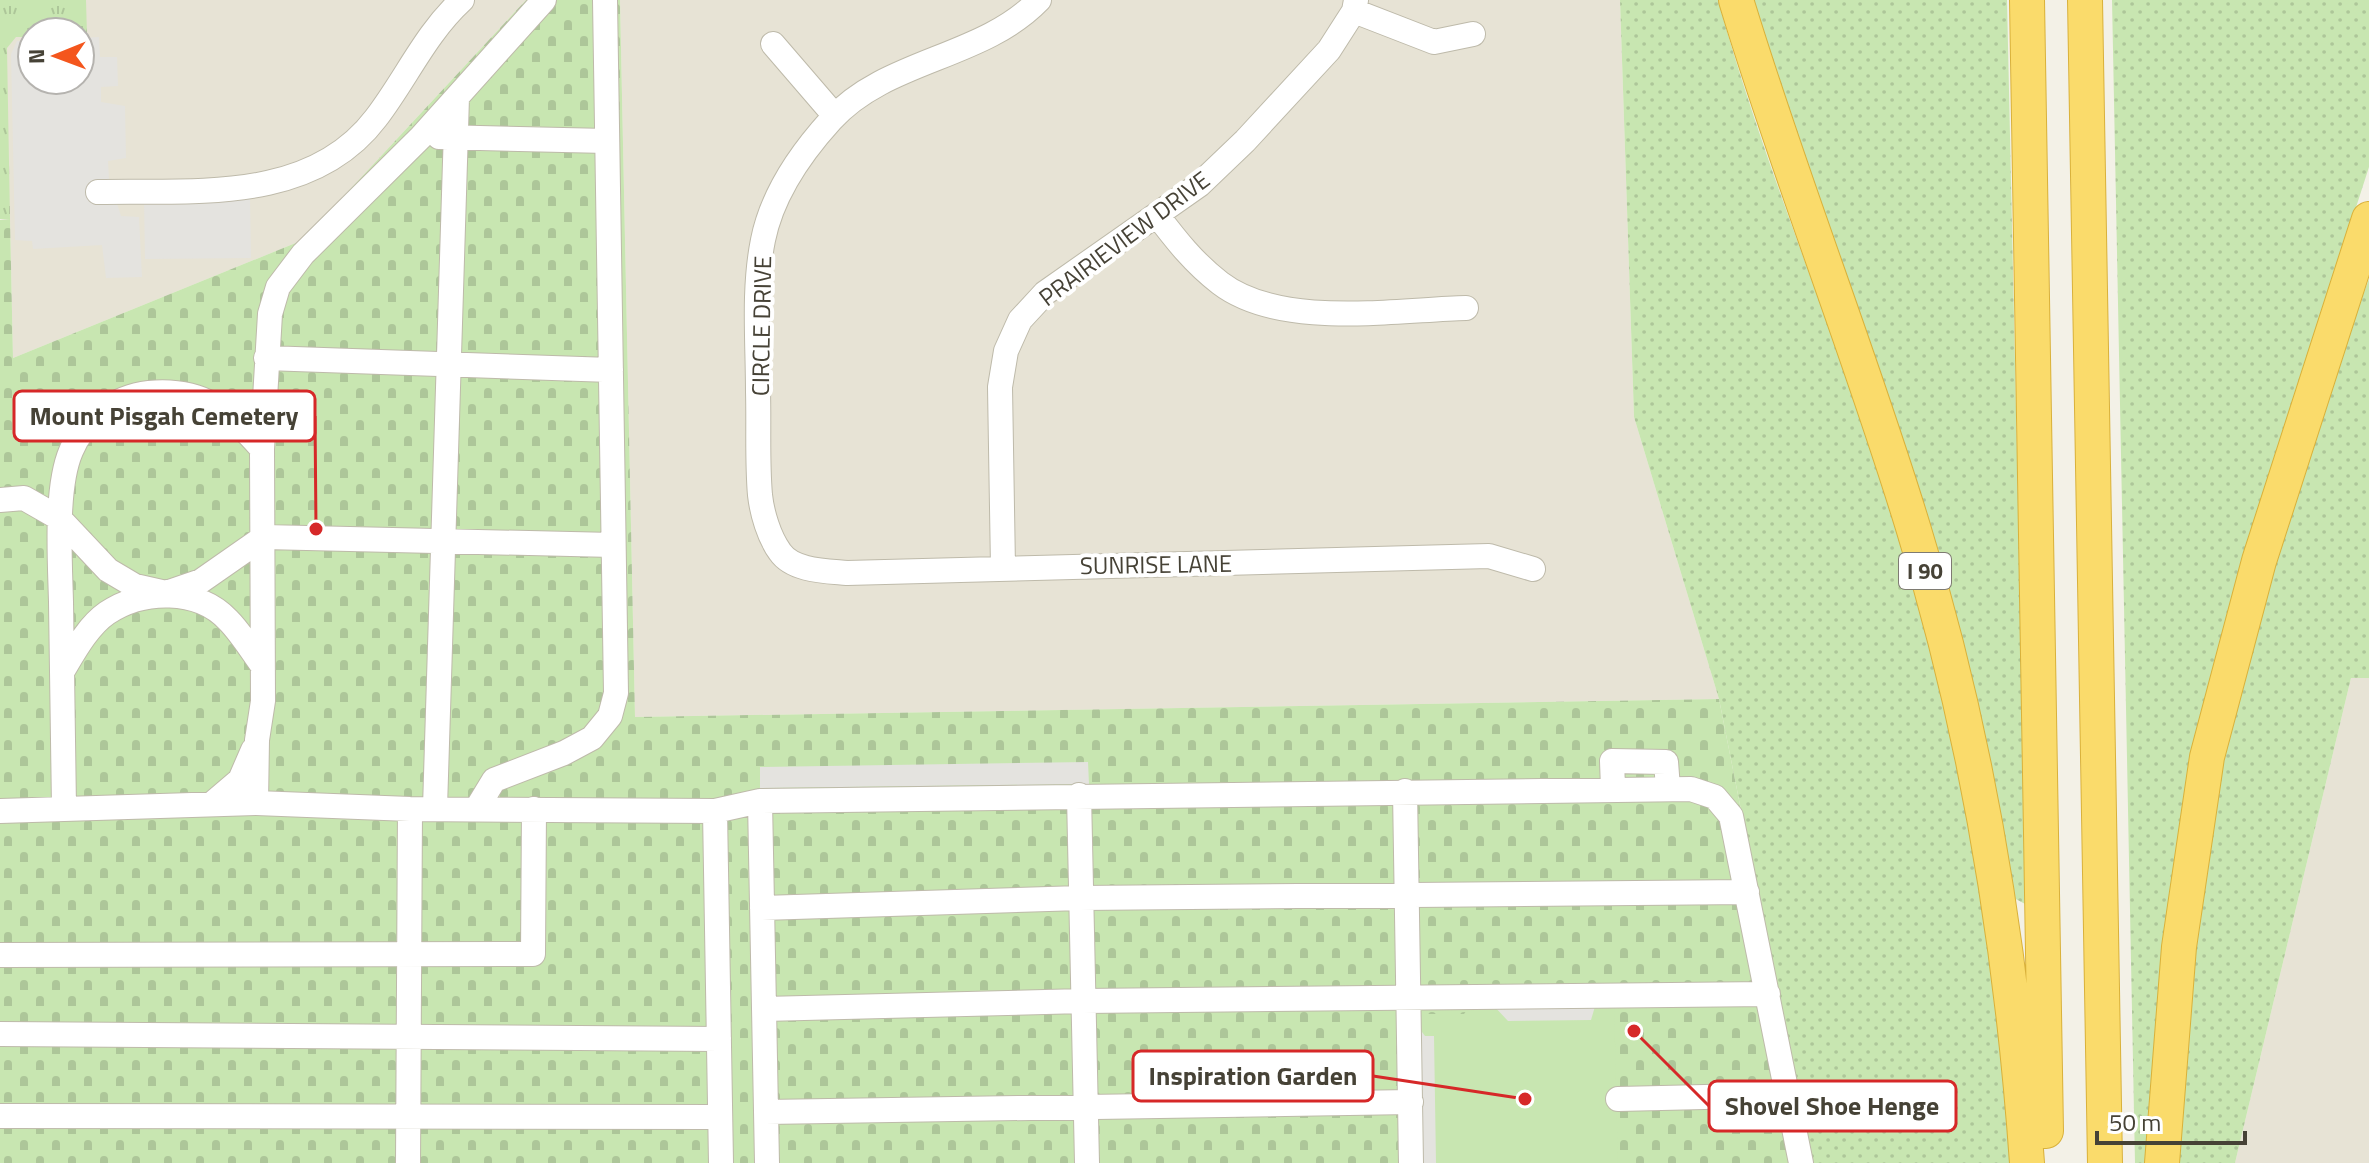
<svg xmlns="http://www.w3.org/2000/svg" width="2369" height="1163" font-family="'Titillium Web',sans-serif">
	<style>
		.residential { fill: #e7e3d5; fill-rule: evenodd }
		.grass { fill: url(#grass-dots) }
		.cemetery { fill: url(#cemetery-stones) }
		.park { fill: url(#park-tufts) }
		.garden { fill: #c8e6b1 }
		.parking { fill: #e4e3df }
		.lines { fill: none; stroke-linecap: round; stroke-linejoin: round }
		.minor-casing { stroke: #bebaaa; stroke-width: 26 }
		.highway-casing { stroke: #d9b13b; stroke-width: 36 }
		.minor { stroke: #fff; stroke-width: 24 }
		.highway { stroke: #fadb6b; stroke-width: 34 }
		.labels { text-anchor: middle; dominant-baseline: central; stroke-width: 8; stroke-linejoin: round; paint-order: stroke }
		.shield { fill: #fff; stroke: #7e7b72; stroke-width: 2 }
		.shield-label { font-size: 22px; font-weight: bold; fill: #464236 }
		.street-label { font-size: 24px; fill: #464236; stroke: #fff }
		.leader { fill: none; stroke: #d62828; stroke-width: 3 }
		.callout-dot { fill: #d62828; stroke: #fff; stroke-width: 3 }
		.callout { fill: #fff; stroke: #d62828; stroke-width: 3 }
		.callout-label { font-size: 26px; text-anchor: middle; font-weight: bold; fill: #464236 }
	</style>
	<defs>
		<pattern id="grass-dots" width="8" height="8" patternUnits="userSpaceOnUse" patternTransform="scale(2)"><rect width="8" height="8" fill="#c8e6b1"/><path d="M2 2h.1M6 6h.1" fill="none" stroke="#adc699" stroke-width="1.8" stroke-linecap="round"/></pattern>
		<pattern id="cemetery-stones" width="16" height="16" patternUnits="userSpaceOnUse" patternTransform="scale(2)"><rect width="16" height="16" fill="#c8e6b1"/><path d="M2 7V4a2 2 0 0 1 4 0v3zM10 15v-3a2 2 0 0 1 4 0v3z" fill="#adc699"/></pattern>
		<pattern id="park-tufts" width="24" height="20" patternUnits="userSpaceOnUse" patternTransform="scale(2)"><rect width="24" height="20" fill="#c8e6b1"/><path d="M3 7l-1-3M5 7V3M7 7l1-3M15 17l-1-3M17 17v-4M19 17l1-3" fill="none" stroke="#adc699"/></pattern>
	</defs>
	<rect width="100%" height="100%" fill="#f3f1e7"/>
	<path class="residential" d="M0,0h526l-223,240 -290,118 -3,-138 -10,-1zM32,32h48v48h-48z
		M620,0h1000l14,417 85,282 -1084,18z
		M2351,678h18v485h-134z"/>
	<path class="grass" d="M1620,0h98c52,187 131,365 188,550 61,198 88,407 108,613h-203l-92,-464 -85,-282z
		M1747,0h260l20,905 -17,-9z
		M2112,0h257v167l-125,388 -94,608h-15z
		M2369,279v399h-18l-116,485h-60l23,-258 25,-145 25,-109 101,-320z"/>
	<path class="cemetery" d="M526,0h94l15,717 1084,-18 92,464h-1811v-943l10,-1 3,139 290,-118z"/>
	<path class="park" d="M0,0h86l1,35 -55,-3v5h-16l-9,11 3,171h-10z"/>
	<path class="garden" d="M1614,1003l4,160h-190h7l-2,-127h-8l-6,-8 -1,-10 7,-4h39l6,-8z"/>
	<path class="parking" d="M99,37l1,20h17l1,29 -17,1v15l24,4 1,52 -18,3 1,18 12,37 18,1 3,60 -36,1 -4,-33 -69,4 -1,-8 -17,-1 -4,-186 6,-13h15v39h48v-42z
		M250,197l1,61 -106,1 -1,-60z
		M1088,762l1,22 -329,4v-21z
		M1596,1003l-5,17 -83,1 -15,-16z
		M1419,1028l6,8h9l2,127h-15z"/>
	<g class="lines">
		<g class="minor-casing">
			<path id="minor" d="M1039,0c-57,59 -153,59 -208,120 -30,33 -59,75 -68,120 -10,50 -5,101 -5,152 1,34 -1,69 2,103 2,18 9,42 20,57 13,19 46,19 67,21l642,-17 44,13
				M1354,11l80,31 39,-8
				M773,44l62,72
				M439,137l168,4
				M98,192c95,-2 213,12 278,-74 30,-39 49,-84 86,-118
				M1157,215c19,25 37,48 63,68 60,46 174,27 246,25
				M266,358l345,12
				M0,500l24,-2 35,20 49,52 27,16 31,7 35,-12 63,-44 349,8
				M1003,568l-3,-181 6,-36 14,-31 25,-27 154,-108 46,-44 84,-91 25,-39 2,-11
				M62,672c12,-20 26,-46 45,-59 36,-24 91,-25 121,7 13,13 23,30 34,45
				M1613,788l-1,-27 54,1 2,26
				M1405,791l6,372
				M1079,795l8,368
				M760,801l7,362
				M213,803l27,-23 13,-30
				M256,803l1,-63 6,-39 -1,-252 8,-135 8,-27 25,-33 118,-117 123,-137
				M64,808c-1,-69 -2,-138 -3,-206 -1,-41 -6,-114 10,-151 13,-32 44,-54 78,-58 54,-5 80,18 113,56
				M435,808l22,-711
				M477,808l17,-28 70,-27 28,-15 18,-22 6,-23 -11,-693
				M0,811l256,-8 154,6 305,2 45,-10 931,-12 24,8 16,19 70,347
				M715,811l6,352
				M762,908l319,-10 666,-6
				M0,955l533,-1 1,-145
				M764,1009l320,-8 684,-7
				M0,1034l719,5
				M1618,1099l169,-4
				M766,1112l645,-10
				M0,1116l720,1
				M408,1163l2,-354"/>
		</g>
		<g class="highway-casing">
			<path id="highway" d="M1736,0c54,178 123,350 177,527 64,206 99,422 114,636
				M2027,0l19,1131
				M2085,0l20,1163
				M2162,1163l17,-216 28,-190 52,-196 110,-342"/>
		</g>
		<use href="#minor" class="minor"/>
		<use href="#highway" class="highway"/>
	</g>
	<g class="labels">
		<rect class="shield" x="1899" y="553" width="52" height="36" rx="6"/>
		<g class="shield-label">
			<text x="1925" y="571">I 90</text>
		</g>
		<g class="street-label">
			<text transform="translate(1124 238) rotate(-37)">PRAIRIEVIEW DRIVE</text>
			<text transform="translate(761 326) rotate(-89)">CIRCLE DRIVE</text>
			<text transform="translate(1156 564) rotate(-1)">SUNRISE LANE</text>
		</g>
	</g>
	<path class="leader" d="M316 529L315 416M1525 1099L1373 1076M1634 1031L1709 1106"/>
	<g class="callout-dot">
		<circle cx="316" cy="529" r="8"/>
		<circle cx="1525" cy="1099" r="8"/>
		<circle cx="1634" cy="1031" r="8"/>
	</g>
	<g class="callout">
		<rect x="14" y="391" width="301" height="50" rx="8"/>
		<rect x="1133" y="1051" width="240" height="50" rx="8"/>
		<rect x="1709" y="1081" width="247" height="50" rx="8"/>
	</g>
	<g class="callout-label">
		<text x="164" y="425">Mount Pisgah Cemetery</text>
		<text x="1253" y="1085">Inspiration Garden</text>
		<text x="1832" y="1115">Shovel Shoe Henge</text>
	</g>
	<g transform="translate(56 56) rotate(269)"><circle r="38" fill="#ffffff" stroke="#b5b3af" stroke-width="2"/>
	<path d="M0-6L14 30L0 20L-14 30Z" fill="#f4561d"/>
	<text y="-12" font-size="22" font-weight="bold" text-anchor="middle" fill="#464236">N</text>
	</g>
	<path d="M2097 1131v12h148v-12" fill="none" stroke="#464236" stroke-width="4"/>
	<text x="2109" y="1131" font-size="24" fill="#464236" stroke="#ffffff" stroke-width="6" paint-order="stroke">50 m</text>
</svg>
